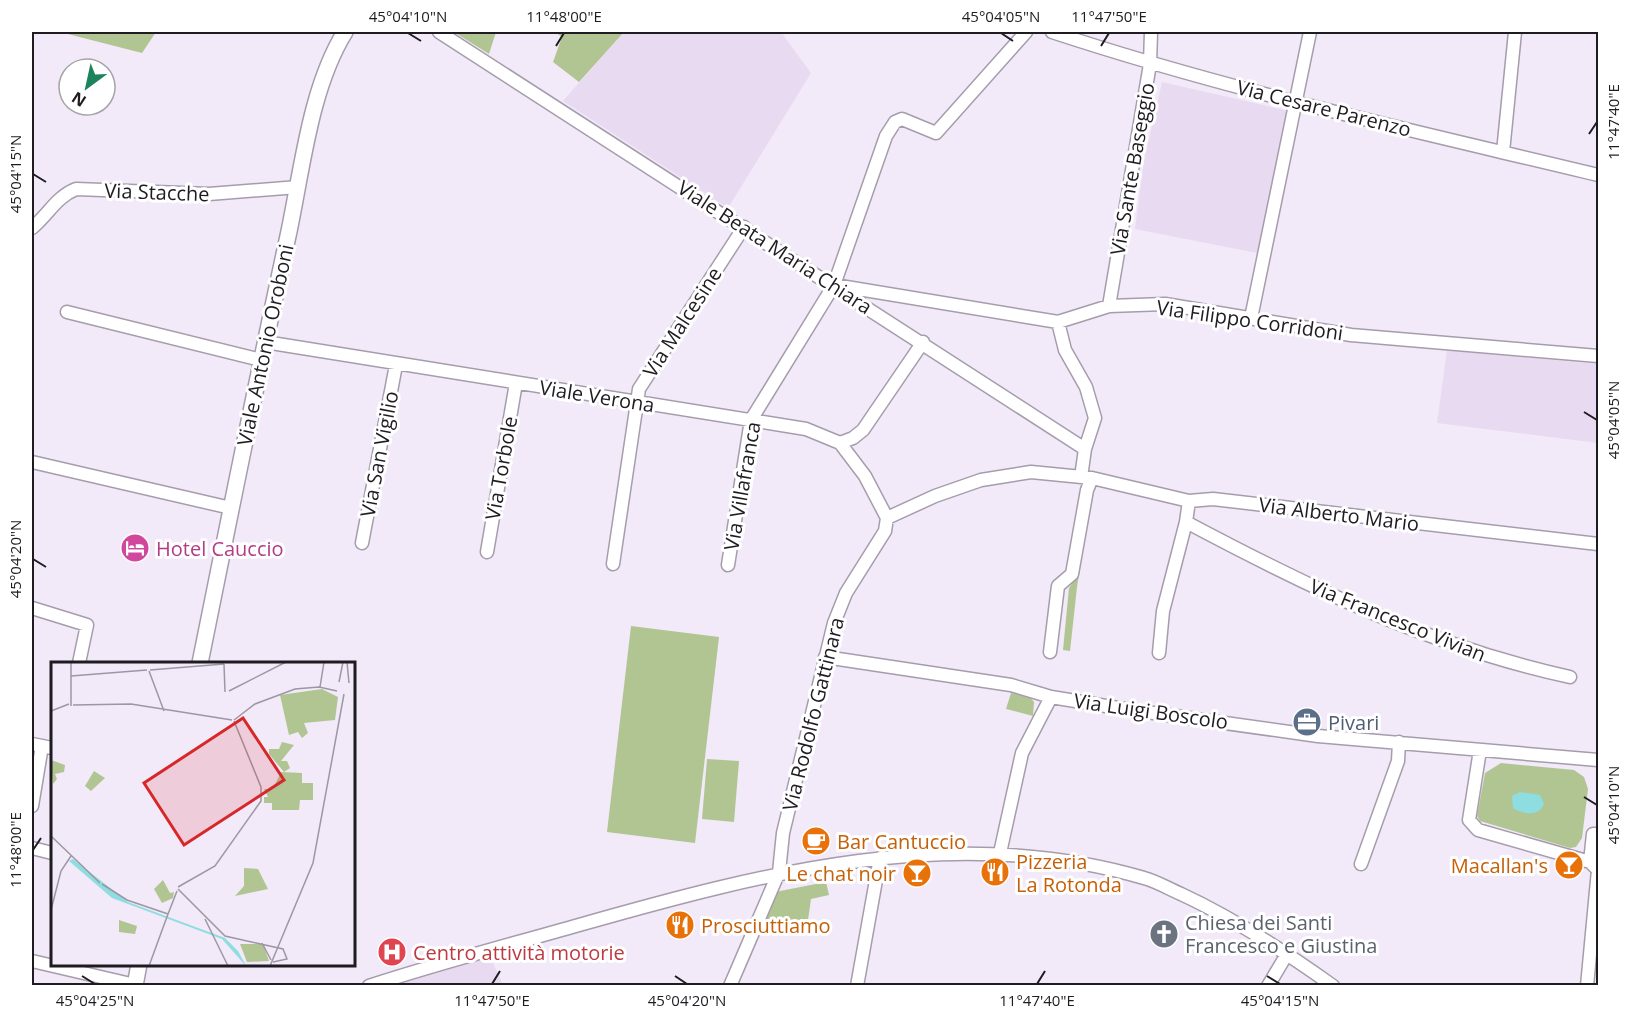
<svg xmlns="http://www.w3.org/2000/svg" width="1630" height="1017" font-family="'Open Sans',sans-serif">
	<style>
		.built { fill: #e8dbf1 }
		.green { fill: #b1c593 }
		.water { fill: #8ddde1 }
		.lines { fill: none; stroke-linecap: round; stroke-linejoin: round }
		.minor-casing { stroke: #a69dac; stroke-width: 15 }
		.tertiary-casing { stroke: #a69dac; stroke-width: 18 }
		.minor { stroke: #fff; stroke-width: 12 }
		.tertiary { stroke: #fff; stroke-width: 15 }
		.ticks { fill: none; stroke: #1e1b21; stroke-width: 2 }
		.labels { text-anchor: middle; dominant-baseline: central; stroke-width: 6; stroke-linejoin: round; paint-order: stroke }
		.street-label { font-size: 20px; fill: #1e1b21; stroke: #fff }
		.hotel-label { font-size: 20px; fill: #b23c85; stroke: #fff; text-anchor: start }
		.service-label { font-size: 20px; fill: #4e5e75; stroke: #fff; text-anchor: start }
		.food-label { font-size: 20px; fill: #c56008; stroke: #fff; text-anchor: start }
		.worship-label { font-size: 20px; fill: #5b616d; stroke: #fff; text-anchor: start }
		.health-label { font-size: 20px; fill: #be3a42; stroke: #fff; text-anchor: start }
		.inset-road { fill: none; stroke: #9d97a3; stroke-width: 1.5 }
		.view { fill: #d62828; fill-opacity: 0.15; stroke: #d62828; stroke-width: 3 }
		.inset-edge { fill: none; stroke: #1e1b21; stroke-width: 3 }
		.neatline { fill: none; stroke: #1e1b21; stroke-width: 2 }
		.ticks-label { font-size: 15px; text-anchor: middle; fill: #1e1b21 }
	</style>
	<rect width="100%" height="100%" fill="#f2e9f9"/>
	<path class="built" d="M624,32h157l30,41 -83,135 -165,-107z
		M1162,82l127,29 -27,143 -127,-25 9,-68z
		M1447,350l151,14v79l-161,-20z
		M488,952l15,33 -124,1z"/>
	<path class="green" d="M60,32h96l-14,21z
		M454,32h42l-7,22z
		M555,32h69l-45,50 -26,-20 9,-25z
		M1092,496l-15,91 -7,64 -7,-1 6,-62 7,-10z
		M631,626l88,11 -24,206 -88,-11z
		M1011,693l19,4 4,5 -1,14 -27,-7z
		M707,759l32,2 -5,61 -32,-3z
		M1501,763l73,7 10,7 4,12 -6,49 -6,9 -6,1 -90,-27 -3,-5 8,-43z
		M826,882l3,13 -18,4 -4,28 -44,-8 12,-27z"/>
	<path class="water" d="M1520,792l20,3 4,9c-5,13 -22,10 -31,4l-1,-12z"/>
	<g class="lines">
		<g class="minor-casing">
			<path id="minor" d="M439,32l646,417
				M1052,32c179,59 363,99 546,143
				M1503,152l12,-120
				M32,228c16,-13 24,-31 44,-39l133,5 89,-7
				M834,285l224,37 51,-16 56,-2 186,31 247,21
				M1109,306l41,-242 1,-32
				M67,312l194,48
				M1251,318l59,-286
				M1058,322l7,28 21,37 9,31 -10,31 -4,28
				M265,342l541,87 34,14 25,33 22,42
				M840,443l13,-5 10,-8 60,-88
				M32,462l199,46
				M887,518l48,-22 46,-16 50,-8 61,6 97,23 24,-2 385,45
				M1186,522c124,66 246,125 384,155
				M362,543l34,-178
				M487,552l29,-169
				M613,564l26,-175 105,-162
				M728,565l23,-145 83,-135 52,-149 9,-14 7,-3 34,14 90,-101
				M32,608l55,17 -8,38
				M1050,652l8,-66 14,-12 15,-84 5,-12
				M1159,653l4,-42 23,-89 3,-21
				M825,657l186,28 40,12 67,11 200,28 280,24
				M32,744l20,4
				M1480,750l-11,70 9,10 112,32 8,8 -11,116
				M32,806l10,-60
				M32,848l20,5
				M1000,853l22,-100 29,-56
				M1590,862l3,-28h5
				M1361,864l37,-103 1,-19
				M32,961l103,24
				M369,986c70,-23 140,-41 210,-61 183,-52 376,-103 565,-47 12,3 25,11 37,16 54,25 103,57 152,92
				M730,986l49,-114 4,-39 51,-210 12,-30 39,-62 2,-13
				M857,986l23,-128
				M1268,986l19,-32"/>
		</g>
		<g class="tertiary-casing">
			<path id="tertiary" d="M200,663c29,-143 57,-285 88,-427 14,-65 22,-148 57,-204
				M135,986l4,-22"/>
		</g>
		<use href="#minor" class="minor"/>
		<use href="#tertiary" class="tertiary"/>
	</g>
	<path class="ticks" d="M408,33l13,8M1001,33l12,8M556,46l8,-13M1101,46l8,-13M1589,134l8,-12M33,174l13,8M1584,412l13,8M33,559l13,8M1584,797l13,8M33,850l8,-12M82,976l13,8M675,976l12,8M1267,976l13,8M492,984l8,-13M1037,984l8,-13"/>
	<defs>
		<g id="hotel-disc" transform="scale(1.5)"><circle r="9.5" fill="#d1479c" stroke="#fff"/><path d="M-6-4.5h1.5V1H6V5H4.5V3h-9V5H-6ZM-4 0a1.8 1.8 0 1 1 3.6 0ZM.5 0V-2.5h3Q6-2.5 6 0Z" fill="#fff"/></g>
		<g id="office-disc" transform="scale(1.5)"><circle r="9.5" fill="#5c6f8a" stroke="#fff"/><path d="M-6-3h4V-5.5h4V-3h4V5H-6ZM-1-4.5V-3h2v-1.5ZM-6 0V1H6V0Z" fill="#fff"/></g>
		<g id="cafe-disc" transform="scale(1.5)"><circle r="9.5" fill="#e8710a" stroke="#fff"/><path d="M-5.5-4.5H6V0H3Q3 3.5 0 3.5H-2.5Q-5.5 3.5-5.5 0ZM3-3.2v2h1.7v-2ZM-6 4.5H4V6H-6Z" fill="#fff"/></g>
		<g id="bar-disc" transform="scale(1.5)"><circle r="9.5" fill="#e8710a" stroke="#fff"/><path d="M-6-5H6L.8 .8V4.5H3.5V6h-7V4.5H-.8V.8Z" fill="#fff"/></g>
		<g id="restaurant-disc" transform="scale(1.5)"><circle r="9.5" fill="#e8710a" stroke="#fff"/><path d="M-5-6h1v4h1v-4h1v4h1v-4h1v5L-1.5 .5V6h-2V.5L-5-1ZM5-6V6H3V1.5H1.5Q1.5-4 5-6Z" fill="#fff"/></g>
		<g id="church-disc" transform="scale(1.5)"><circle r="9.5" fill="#6b7280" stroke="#fff"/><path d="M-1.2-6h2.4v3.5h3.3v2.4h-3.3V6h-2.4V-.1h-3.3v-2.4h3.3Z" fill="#fff"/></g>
		<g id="hospital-disc" transform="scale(1.5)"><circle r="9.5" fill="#e0444e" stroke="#fff"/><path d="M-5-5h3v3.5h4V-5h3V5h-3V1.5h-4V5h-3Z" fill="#fff"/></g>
	</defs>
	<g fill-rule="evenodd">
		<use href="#hotel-disc" x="135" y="548"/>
		<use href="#office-disc" x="1307" y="722"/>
		<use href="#cafe-disc" x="816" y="841"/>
		<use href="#bar-disc" x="1569" y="865"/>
		<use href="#restaurant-disc" x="995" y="872"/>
		<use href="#bar-disc" x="917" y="873"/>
		<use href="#restaurant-disc" x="680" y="925"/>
		<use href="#church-disc" x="1164" y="934"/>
		<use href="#hospital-disc" x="392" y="952"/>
	</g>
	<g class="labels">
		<g class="street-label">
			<text transform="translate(1324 108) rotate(14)">Via Cesare Parenzo</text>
			<text transform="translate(1132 169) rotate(-80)">Via Sante Baseggio</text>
			<text transform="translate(157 192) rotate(2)">Via Stacche</text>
			<text transform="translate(775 247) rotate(33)">Viale Beata Maria Chiara</text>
			<text transform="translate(1250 320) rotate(8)">Via Filippo Corridoni</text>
			<text transform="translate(682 322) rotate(-57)">Via Malcesine</text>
			<text transform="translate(265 345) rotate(-78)">Viale Antonio Oroboni</text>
			<text transform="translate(597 396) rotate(9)">Viale Verona</text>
			<text transform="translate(379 454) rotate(-79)">Via San Vigilio</text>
			<text transform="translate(501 468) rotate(-80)">Via Torbole</text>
			<text transform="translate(742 486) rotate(-80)">Via Villafranca</text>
			<text transform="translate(1339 514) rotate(7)">Via Alberto Mario</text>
			<text transform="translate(1398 620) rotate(22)">Via Francesco Vivian</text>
			<text transform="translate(1151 711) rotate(8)">Via Luigi Boscolo</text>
			<text transform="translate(813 714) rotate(-76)">Via Rodolfo Gattinara</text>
		</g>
		<g class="hotel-label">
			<text x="156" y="548">Hotel Cauccio</text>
		</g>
		<g class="service-label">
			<text x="1328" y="722">Pivari</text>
		</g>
		<g class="food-label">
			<text x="837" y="841">Bar Cantuccio</text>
			<text x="1016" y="861">Pizzeria<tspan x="1016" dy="23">La Rotonda</tspan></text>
			<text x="1548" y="865" text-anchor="end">Macallan's</text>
			<text x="896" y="873" text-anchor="end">Le chat noir</text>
			<text x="701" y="925">Prosciuttiamo</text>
		</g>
		<g class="worship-label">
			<text x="1185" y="922">Chiesa dei Santi<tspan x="1185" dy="23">Francesco e Giustina</tspan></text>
		</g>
		<g class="health-label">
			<text x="413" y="952">Centro attività motorie</text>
		</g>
	</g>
	<g transform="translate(51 662)">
		<rect width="304" height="304" fill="#f2e9f9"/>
		<path d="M271,27l16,8 -3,23 -31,3 4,10 -6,5 -4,-6 -9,3 -9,-40zM231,80l12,3 -13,16h6l3,7 -6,4 -15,-18v-5h10zM0,98l14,5 -1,7 -9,2 2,5 -4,5zM43,109l11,7 -14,13 -6,-5zM230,110l21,1v10h11v17h-13l-1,10h-27v-7h-8v-6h4l-4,-8h9zM193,206l14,1 10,20 -33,7 9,-10zM112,218l7,13 4,-1 -1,6 -11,5 -8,-14zM68,258l18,6 -2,8 -16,-2zM189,282h23l6,17 -22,1z" fill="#b1c593"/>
		<path d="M22,197l55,43 97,36 13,13 8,15 -24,-27 -110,-41 -43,-37z" fill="#8ddde1"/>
		<path class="inset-road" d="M296,0l2,21M173,2l1,28M99,8l74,-6M98,9l15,40M20,14l76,-6M288,20l4,-20M269,25l4,-25M178,29l57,-29M22,43l58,-1 101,16M20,44v-44M0,49l18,-7M183,58l21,-16 40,-15 24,-2 18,4M0,174l49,47M51,222l25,16 41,14 -19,52M127,225l37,-21 46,-65v-14l-27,-66M127,227l47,47 58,13 4,10 -14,3M0,248l10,-39 10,-15M117,252l9,-23M154,257l23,47M211,281l9,17M219,304l43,-103 31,-169"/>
		<path class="view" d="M192,56l41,62 -100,65 -40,-62z"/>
		<rect width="304" height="304" class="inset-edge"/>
	</g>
	<rect width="1630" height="1017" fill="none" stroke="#ffffff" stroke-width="66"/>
	<g transform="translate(87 87) rotate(213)"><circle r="28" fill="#ffffff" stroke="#a5a4a6" stroke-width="1.5"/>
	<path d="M0-4.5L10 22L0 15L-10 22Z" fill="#1d835d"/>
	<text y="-9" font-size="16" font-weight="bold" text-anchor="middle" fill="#1e1b21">N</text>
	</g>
	<rect x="33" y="33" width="1564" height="951" class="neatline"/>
	<g class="ticks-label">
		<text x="408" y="22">45°04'10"N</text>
		<text x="564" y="22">11°48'00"E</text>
		<text x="1001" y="22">45°04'05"N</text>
		<text x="1109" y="22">11°47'50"E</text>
		<text transform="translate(1614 122) rotate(-90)" y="5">11°47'40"E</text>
		<text transform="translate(16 174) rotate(-90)" y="5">45°04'15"N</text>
		<text transform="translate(1614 420) rotate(-90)" y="5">45°04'05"N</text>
		<text transform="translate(16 559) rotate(-90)" y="5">45°04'20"N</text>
		<text transform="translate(1614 805) rotate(-90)" y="5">45°04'10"N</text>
		<text transform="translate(16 850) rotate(-90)" y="5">11°48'00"E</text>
		<text x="95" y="1006">45°04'25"N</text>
		<text x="492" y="1006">11°47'50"E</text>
		<text x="687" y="1006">45°04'20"N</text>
		<text x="1037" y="1006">11°47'40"E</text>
		<text x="1280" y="1006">45°04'15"N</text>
	</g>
</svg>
